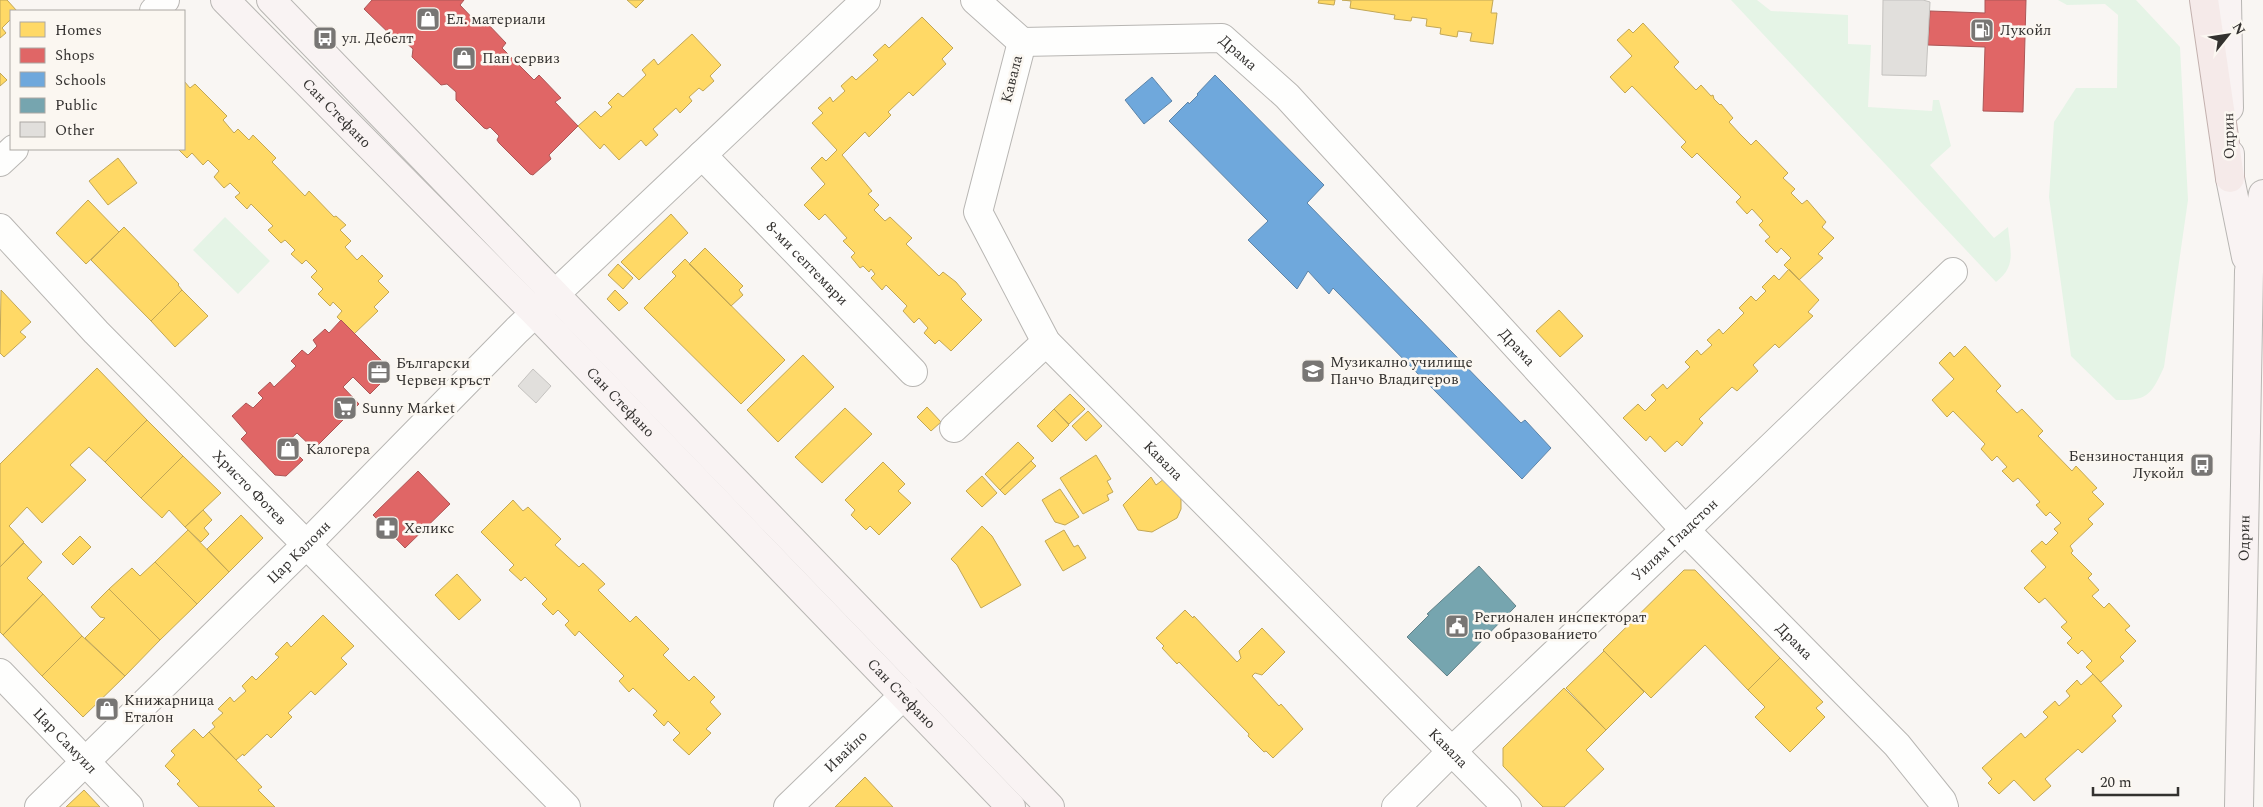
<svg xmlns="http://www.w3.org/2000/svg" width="2263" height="807" font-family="Spectral,serif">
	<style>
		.green { fill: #e5f4e6 }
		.homes { fill: #ffd966; stroke: #c2a756 }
		.shops { fill: #e06666; stroke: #ac5656 }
		.schools { fill: #6fa8dc; stroke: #5d84a8 }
		.public { fill: #76a5af; stroke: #628289 }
		.building { fill: #e1dfdc; stroke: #c4c2bf }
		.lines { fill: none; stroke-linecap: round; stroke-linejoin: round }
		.minor-casing { stroke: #b8b6b3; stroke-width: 30 }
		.tertiary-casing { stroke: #b8b6b3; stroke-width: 30 }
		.secondary-casing { stroke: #b8b6b3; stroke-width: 30 }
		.primary-casing { stroke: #c3b1ae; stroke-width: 30 }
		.minor { stroke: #fefefd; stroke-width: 28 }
		.tertiary { stroke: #fefefd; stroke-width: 28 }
		.secondary { stroke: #f9f3f3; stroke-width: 28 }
		.primary { stroke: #f5eae9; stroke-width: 28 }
		.labels { text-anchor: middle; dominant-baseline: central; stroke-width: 5; stroke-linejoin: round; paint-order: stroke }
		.poi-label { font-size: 15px; fill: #33312f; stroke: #fbf7f1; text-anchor: start }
		.street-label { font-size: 15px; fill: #33312f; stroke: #fbf7f1 }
	</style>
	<rect width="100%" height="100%" fill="#f9f6f3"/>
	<path class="green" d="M1731,0h26l14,11 77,4v29l23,1 -3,62 64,4 1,-11h6l12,46 -21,19 64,73 14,-11c2,24 9,39 -12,55z
		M2058,0h78l44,47 8,153 -24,167c-13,28 -16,34 -48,33l-45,-44 -22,-159 5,-75 22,-34h41l1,-73 -13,-11 -38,1z
		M225,217l45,44 -32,33 -45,-44z"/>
	<path class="homes" d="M0,0h7l10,11h-6v8l-9,9 4,5 -6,5z
		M627,0h17l-8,8z
		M1319,0h16l-1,5 -16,-2z
		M1342,0h151l-2,13h6l-4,31 -23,-3 2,-8 -14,-2 -1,6 -17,-3 1,-6 -15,-2 1,-7 -15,-2 -1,4 -17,-2 1,-4 -45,-7 1,-7z
		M922,17l31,31 -11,11 4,5 -33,32 -4,-4 -21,20 3,3 -22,22 -4,-5 -23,23 30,36 -4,3 11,11 -5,5 11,11 5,-4 22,21 -6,6 33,32 4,-4 13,10 10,12 -5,5 21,21 -31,31 -12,-11 -4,4 -11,-11 4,-5 -9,-10 -5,5 -11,-12 4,-5 -21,-21 -4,5 -11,-12 4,-4 -4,-5 -2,3 -6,-6 -3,2 -9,-11 4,-4 -12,-12 4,-3 -22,-24 -6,6 -15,-15 21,-21 -14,-16 11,-11 4,4 11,-11 -25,-27 11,-10 -5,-5 12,-11 3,5 12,-11 -4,-5 11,-10 4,4 22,-20 -5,-5 12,-11 4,4z
		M1643,23l36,39 -5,5 22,23 5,-5 10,11 2,-1 1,4 6,6 1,-1 12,14 -4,4 11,12 11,11 5,-5 32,33 -5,5 12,11 -4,4 11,11 5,-4 19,22 -4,5 12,11 -16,16 5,4 -24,22 -15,-15 7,-7 -10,-10 -4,5 -12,-12 5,-4 -11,-12 4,-4 -11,-12 -5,5 -11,-12 5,-5 -44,-44 -5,5 -11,-11 5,-5 -54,-56 -7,7 -15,-16 22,-21 -15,-16 12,-11 4,4z
		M692,34l29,31 -11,11 4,5 -11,10 -4,-3 -10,9 3,4 -12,12 -4,-5 -23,21 5,6 -12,11 -5,-6 -22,20 -15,-16 -4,5 -22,-23 17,-15 6,6 11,-10 -4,-4 10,-10 5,4 23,-22 -4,-5 12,-11 4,6z
		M0,73l7,7 -7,6z
		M184,81l6,7 5,-4 32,32 -4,4 11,13 4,-4 11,11 4,-5 23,23 -4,4 33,34 4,-5 25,26 2,-1 10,9 -6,5 11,11 -6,6 12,13 5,-5 21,21 -5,5 11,11 -15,15 4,4 -24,23 -17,-17 5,-6 -9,-9 -3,4 -12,-12 5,-5 -12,-12 6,-6 -11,-11 -4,4 -11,-10 4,-4 -10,-10 -4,3 -13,-13 5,-4 -22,-22 -4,5 -12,-12 5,-4 -10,-10 -6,5 -10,-11 5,-6 -11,-11 -5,5 -11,-12 -5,5 -9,-9h6z
		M118,158l19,25 -29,22 -19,-24z
		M88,200l31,32 -33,32 -30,-31z
		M671,214l17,19 -49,47 -18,-18z
		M124,227l55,57 -1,1 4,5 -31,31 -60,-61z
		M705,248l38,38 -4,4 4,5 -12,11 -42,-42z
		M685,259l100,101 -44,44 -97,-96 32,-32 -4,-4z
		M618,264l15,14 -10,11 -15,-14z
		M1789,269l30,31 -11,12 5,4 -34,32 -4,-4 -22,21 5,6 -21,20 -5,-4 -33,32 4,4 -21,23 -5,-5 -12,11 -15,-16 -4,5 -23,-23 15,-14 7,7 11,-11 -5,-5 12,-11 4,5 23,-22 -5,-5 12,-12 4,5 11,-10 -5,-5 12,-11 4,5 21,-21 -5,-5 12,-12 5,5 10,-10 -4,-4 12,-12 5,5z
		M1,290l30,32 -11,10 6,5 -22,20 -4,-4z
		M182,290l26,26 -33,31 -24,-26z
		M615,290l13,13 -9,8 -12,-12z
		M1559,310l24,26 -23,21 -24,-26z
		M1965,346l36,40 -5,5 21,22 5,-4 21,22 -5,5 34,35 4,-5 21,22 -5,4 12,12 -16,15 5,5 -23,22 3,5 -2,2 21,21 -4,4 11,12 -7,6 12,12 5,-5 21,23 -5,4 11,11 -16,16 4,4 -23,21 -15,-15 6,-6 -10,-11 -4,4 -11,-11 5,-5 -11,-11 6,-5 -22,-24 -6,5 -15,-15 22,-21 -15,-16 11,-10 4,4 12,-12 -4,-4 7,-6 -11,-11 -4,4 -10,-11 4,-3 -22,-24 -5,4 -11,-11 5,-4 -10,-11 -5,5 -11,-12 4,-5 -32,-33 -6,6 -15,-17 22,-21 -15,-16 11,-11 4,5z
		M803,355l31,32 -56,55 -31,-32z
		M97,368l50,52 -42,42 -16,-15 -19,18 16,15 -44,43 -15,-16 -18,19 15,16 -24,25v-103z
		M1070,394l15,15 -16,15 -15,-15z
		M927,407l14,15 -10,9 -14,-14z
		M845,408l27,26 -50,49 -27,-26z
		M1054,409l15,16 -17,17 -15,-16z
		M1088,411l14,15 -16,15 -14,-15z
		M147,420l36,36 -42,42 -36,-36z
		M1018,442l16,16 -34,32 -15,-16z
		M1096,455l15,24 -4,2 6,11 -6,3 2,5 -26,14 -23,-36z
		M183,456l38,37 -36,34 -16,-17 -7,8 -21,-20z
		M1031,461l5,5 -31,29 -5,-5z
		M883,462l22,22 -7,7 13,12 -32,32 -9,-9 -4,4 -15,-15 4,-5 -10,-10z
		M982,476l15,17 -15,14 -16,-16z
		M1151,477l5,8 8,-6 17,19v11l-4,9 -25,14 -14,-2 -15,-25z
		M1060,489l19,28 -14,8 -10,-3 -13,-22z
		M513,500l10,11 5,-4 33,32 -6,6 24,22 4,-4 22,21 -7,6 32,32 6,-6 33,33 -6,6 26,26 5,-5 21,21 -5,5 11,12 -15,15 5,4 -22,22 -16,-15 7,-7 -12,-12 -4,5 -11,-11 4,-4 -24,-23 -4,4 -10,-11 5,-5 -45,-45 -4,5 -10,-11 4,-4 -11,-11 -5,5 -11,-11 5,-5 -22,-22 -4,4 -12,-11 5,-5 -33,-33z
		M203,510l9,10 -8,8 5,6 -8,8 -16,-15z
		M241,515l22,23 -34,34 -22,-23z
		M982,526l10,10 29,49 -40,23 -24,-43 -6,-6z
		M188,530l41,42 -32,32 -42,-42z
		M1064,530l10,17 4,-2 8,13 -23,13 -18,-30z
		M80,536l11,11 -18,18 -11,-11z
		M24,543l18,19 -15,16 16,16 -40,41 -3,-3v-65z
		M155,562l42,42 -37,36 -51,-51 23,-21 8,8z
		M1684,570h11l85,88 -32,32 -43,-45 -54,53 -48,-48z
		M457,574l24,26 -22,20 -24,-25z
		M109,589l51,51 -35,36 -40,-38 20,-20 -5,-1 -9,-10z
		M43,594l39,42 -40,40 -39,-41z
		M1185,610l8,8 1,-2 43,46 4,-4 -2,-7 23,-23 23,24 -23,23 -7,-2 -3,3 27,30 2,-2 22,25 -30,29 -7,-7 -2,1 -16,-16 1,-2 -70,-72 -2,2 -15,-16 2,-2 -8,-8z
		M323,615l31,31 -13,12 6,6 -32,31 -4,-4 -23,22 4,4 -21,21 -4,-4 -23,22 -1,-2 -7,6 -27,-28 6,-5 -3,-4 11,-10 -5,-4 12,-12 4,5 12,-11 -4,-5 10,-10 4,4 23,-23 -4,-3 12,-12 4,5z
		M82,636l43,40 -42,41 -41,-41z
		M1604,651l40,41 -38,38 -40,-42z
		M1780,658l43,44 -7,6 9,9 -35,35 -35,-35 10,-10 -17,-17z
		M2093,674l29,32 -10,10 4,5 -34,32 -4,-4 -33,30 6,7 -17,15 -20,-21 -15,14 -11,-11 4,-4 -10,-11 39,-35 4,5 23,-21 -5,-5 12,-11 4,5 11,-10 -4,-5 11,-11 4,5z
		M1564,688l42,42 -20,20 18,19 -40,38h-21l-40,-41v-18z
		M194,729l9,9 6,-6 53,55 -4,3 17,17h-76l-22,-23 3,-3 -15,-15 10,-11 -4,-4z
		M865,777l28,30h-58z
		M84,790l16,17h-34z"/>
	<path class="shops" d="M372,0h92l-4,5 20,21 5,-5 21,22 -4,5 32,32 5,-5 22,23 -6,4 23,24 -29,29 2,4 -18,16 -3,-1 -31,-31 -2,-3 2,-4 -9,-9 -3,2 -3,-1 -28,-28v-8l-9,-8 -6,1 -29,-28 1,-8 -9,-8 -6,1 -34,-33z
		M1985,0h41l-3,112 -40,-1 2,-64 -57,-2 2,-34 55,2z
		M341,320l45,45 1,12 -17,17 -17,-17 -10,10 16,17 -45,45 -17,-16 -11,10 17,17 -17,16 -11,-1 -34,-36 6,-6 -15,-17 14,-13 7,5 10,-10 -5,-5 12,-11 4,5 22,-21 -5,-5 11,-11 6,5 9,-9 -4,-6 12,-11 4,4z
		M418,471l32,33 -45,44 -32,-33z"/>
	<path class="schools" d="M1215,75l109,110 -17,18 214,220 4,-3 26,28 -29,31 -189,-191 -4,6 -21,-23 -11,18 -49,-49 20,-19 -99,-100 19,-19 1,2 9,-9 -1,-1z
		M1152,77l20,24 -28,23 -19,-24z"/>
	<path class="public" d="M1479,566l37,40 -69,70 -40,-39 22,-22 -2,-1z"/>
	<path class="building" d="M1883,0h40l7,2 -4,74 -44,-1z
		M533,369l18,17 -15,17 -18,-17z"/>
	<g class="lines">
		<g class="minor-casing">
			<g id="minor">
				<path d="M975,0l47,42"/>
				<path d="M154,11l11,-11"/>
				<path id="s1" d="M1022,42l200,-4 65,58 398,434 212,215 45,56 2,6"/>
				<path id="s2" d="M1022,42l-44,170 68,130 461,465"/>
				<path id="s3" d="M702,155l211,217"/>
				<path d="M0,162l14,-13"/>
				<path id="s4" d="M0,228l96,104 470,475"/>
				<path d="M954,428l92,-86"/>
				<path id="s5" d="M0,673l129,134"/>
				<path id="s6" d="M788,807l116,-112"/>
				<path id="s7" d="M1396,807l56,-56 233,-221 268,-258"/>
			</g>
		</g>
		<g class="tertiary-casing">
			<g id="tertiary">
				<path id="s8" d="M39,807l267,-262 211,-215 349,-330"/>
			</g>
		</g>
		<g class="secondary-casing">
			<g id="secondary">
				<path id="s9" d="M225,0l310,313 476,494"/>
				<path d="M271,0l779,807"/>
				<path d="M2227,0l2,108"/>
				<path d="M2230,154v24l16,79"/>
				<path id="s10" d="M2239,807l10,-536 14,-77"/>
			</g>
		</g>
		<g class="primary-casing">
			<path id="primary" d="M2204,0l26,178"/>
		</g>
		<use href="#minor" class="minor"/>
		<use href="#tertiary" class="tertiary"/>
		<use href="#secondary" class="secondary"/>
		<use href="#primary" class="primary"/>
	</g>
	<defs>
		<g id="shop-square" transform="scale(1.25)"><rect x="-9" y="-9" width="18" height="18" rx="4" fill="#787674" stroke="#fbf7f1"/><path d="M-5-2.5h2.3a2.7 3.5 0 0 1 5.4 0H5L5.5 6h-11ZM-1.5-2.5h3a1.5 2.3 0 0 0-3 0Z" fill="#fff"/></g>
		<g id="fuel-square" transform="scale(1.25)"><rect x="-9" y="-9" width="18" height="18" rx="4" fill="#787674" stroke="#fbf7f1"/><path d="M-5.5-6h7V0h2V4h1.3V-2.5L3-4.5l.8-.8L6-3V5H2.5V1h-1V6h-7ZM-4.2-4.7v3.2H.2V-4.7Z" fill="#fff"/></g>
		<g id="bus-square" transform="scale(1.25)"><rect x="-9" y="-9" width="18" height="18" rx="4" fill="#787674" stroke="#fbf7f1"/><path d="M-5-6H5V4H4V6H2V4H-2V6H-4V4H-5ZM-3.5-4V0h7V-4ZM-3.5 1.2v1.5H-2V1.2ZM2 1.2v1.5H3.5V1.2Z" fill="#fff"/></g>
		<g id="school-square" transform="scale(1.25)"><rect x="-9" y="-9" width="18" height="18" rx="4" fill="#787674" stroke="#fbf7f1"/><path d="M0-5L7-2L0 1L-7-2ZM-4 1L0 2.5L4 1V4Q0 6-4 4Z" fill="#fff"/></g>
		<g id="office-square" transform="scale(1.25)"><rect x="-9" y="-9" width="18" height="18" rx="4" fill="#787674" stroke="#fbf7f1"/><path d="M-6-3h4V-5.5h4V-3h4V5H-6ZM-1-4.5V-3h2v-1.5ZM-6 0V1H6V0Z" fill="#fff"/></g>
		<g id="supermarket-square" transform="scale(1.25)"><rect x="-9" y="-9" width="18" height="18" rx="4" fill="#787674" stroke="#fbf7f1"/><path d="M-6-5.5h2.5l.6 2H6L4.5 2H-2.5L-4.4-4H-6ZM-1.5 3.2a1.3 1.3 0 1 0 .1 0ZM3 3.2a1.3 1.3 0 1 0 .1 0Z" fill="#fff"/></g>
		<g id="pharmacy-square" transform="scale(1.25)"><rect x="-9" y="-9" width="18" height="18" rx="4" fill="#787674" stroke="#fbf7f1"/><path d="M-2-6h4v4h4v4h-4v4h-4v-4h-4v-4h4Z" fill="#fff"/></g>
		<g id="civic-square" transform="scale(1.25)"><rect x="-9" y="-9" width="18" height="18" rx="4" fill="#787674" stroke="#fbf7f1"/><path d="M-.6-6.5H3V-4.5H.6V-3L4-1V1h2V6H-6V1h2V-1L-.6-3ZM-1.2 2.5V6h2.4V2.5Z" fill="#fff"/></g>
	</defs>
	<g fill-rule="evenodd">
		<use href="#shop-square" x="428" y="19"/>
		<use href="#fuel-square" x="1982" y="30"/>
		<use href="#bus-square" x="325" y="38"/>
		<use href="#shop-square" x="464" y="58"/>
		<use href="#school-square" x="1313" y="371"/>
		<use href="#office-square" x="379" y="372"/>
		<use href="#supermarket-square" x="345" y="408"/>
		<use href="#shop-square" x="288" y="449"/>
		<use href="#bus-square" x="2202" y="465"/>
		<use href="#pharmacy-square" x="387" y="528"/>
		<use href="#civic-square" x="1457" y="626"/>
		<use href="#shop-square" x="107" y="709"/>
	</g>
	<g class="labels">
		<g class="poi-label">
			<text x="446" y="19">Ел. материали</text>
			<text x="2000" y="30">Лукойл</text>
			<text x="342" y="38">ул. Дебелт</text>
			<text x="482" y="58">Пан сервиз</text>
			<text x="1330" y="362">Музикално училище<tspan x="1330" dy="17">Панчо Владигеров</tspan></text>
			<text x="396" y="363">Български<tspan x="396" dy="17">Червен кръст</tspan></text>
			<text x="362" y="408">Sunny Market</text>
			<text x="306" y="449">Калогера</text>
			<text x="2184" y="456" text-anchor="end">Бензиностанция<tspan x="2184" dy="17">Лукойл</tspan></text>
			<text x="404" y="528">Хеликс</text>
			<text x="1474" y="617">Регионален инспекторат<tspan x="1474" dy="17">по образованието</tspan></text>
			<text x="124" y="700">Книжарница<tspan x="124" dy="17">Еталон</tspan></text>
		</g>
		<g class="street-label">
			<text stroke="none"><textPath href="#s1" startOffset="222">Драма</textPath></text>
			<text transform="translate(1012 79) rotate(-76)">Кавала</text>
			<text stroke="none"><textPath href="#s9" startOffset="159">Сан Стефано</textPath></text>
			<text transform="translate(2229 136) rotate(-91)">Одрин</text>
			<text stroke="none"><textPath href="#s3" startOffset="151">8-ми септември</textPath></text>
			<text stroke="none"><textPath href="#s1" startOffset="628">Драма</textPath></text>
			<text stroke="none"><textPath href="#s9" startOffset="564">Сан Стефано</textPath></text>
			<text stroke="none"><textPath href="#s2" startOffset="489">Кавала</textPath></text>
			<text stroke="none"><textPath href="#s4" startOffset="360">Христо Фотев</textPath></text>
			<text stroke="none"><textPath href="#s7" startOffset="386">Уилям Гладстон</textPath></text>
			<text stroke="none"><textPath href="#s10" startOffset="269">Одрин</textPath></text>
			<text stroke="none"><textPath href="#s8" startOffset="364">Цар Калоян</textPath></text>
			<text stroke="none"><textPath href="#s1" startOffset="1032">Драма</textPath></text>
			<text stroke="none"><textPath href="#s9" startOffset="969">Сан Стефано</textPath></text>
			<text stroke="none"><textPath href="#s5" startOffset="94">Цар Самуил</textPath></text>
			<text stroke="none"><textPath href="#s2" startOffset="894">Кавала</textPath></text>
			<text stroke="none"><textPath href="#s6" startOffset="80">Ивайло</textPath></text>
		</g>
	</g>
	<rect x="10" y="10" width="175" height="140" fill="#fbf7f1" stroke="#aba8a3"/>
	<rect x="20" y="22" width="25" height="15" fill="#ffd966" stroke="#aba8a3"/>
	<text x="55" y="35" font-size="15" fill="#33312f">Homes</text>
	<rect x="20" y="48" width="25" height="15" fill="#e06666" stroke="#aba8a3"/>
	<text x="55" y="60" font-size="15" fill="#33312f">Shops</text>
	<rect x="20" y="72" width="25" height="15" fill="#6fa8dc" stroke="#aba8a3"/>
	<text x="55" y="85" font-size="15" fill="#33312f">Schools</text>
	<rect x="20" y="98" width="25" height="15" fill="#76a5af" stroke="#aba8a3"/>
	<text x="55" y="110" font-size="15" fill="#33312f">Public</text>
	<rect x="20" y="122" width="25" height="15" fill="#e1dfdc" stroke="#aba8a3"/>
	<text x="55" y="135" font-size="15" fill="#33312f">Other</text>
	<g transform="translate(2228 35) rotate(60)" stroke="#fbf7f1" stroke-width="4" paint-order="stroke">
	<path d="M0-4L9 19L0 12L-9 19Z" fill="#33312f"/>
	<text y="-8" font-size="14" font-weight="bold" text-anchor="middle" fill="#33312f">N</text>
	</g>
	<path d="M2093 787v8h85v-8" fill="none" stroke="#33312f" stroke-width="2.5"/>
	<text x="2100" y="787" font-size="15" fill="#33312f" stroke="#fbf7f1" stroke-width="4" paint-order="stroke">20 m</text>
</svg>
